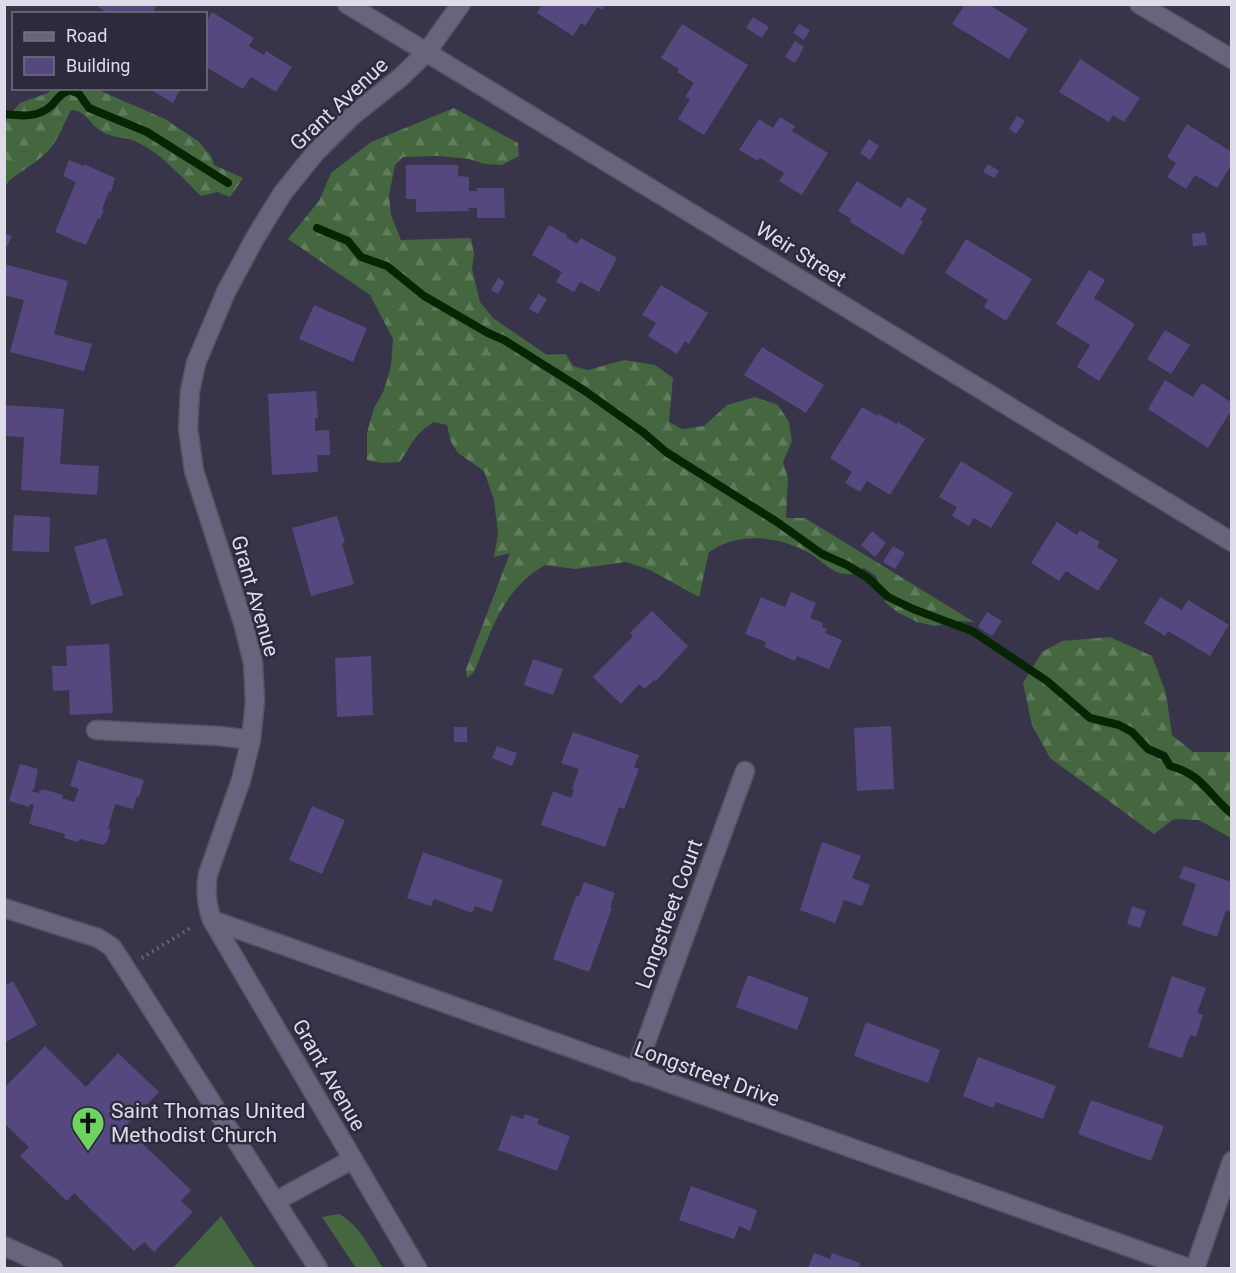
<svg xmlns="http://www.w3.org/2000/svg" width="1236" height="1273" font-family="Roboto,sans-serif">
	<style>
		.green { fill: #456740 }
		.forest { fill: url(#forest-firs) }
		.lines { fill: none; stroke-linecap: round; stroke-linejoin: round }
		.stream { stroke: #052503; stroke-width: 8 }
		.building { fill: #55487f }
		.minor-casing { stroke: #555162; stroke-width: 21 }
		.path { stroke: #6f6c7e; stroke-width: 4; stroke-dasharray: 1.5 4.5; stroke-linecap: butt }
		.minor { stroke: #68647b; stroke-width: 18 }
		.labels { text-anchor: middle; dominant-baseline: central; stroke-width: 5; stroke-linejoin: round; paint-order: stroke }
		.street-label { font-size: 21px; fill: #dedce9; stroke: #2e2a3e }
		.poi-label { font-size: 21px; fill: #dedce9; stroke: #2e2a3e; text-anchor: start }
	</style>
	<defs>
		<pattern id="forest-firs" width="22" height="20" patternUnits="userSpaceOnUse" patternTransform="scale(1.5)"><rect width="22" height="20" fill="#456740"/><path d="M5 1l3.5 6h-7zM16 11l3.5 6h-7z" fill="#5f7c5c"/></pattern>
	</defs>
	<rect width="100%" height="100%" fill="#383449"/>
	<path class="green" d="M339,1214c21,11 31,35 44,54h-27l-34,-51z
		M221,1216l34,52h-82z"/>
	<path class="forest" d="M54,88l42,1 69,30 33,22 13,15 3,9 29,13 -13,19 -13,-5 -16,4c-21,-20 -41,-45 -69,-56 -10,-3 -22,-3 -31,-9 -13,-8 -14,-20 -30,-21 -9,16 -10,27 -24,42 -12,13 -30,20 -42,33v-64l15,-18 28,-10z
		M454,108l64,35 1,13 -17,9 -17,-1 -16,-5 -30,-3 -36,1 -8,8 -6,30 2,20 10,25 70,-2 3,16 -2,15 8,33 13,16 54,37 19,-1 7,12 15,4 36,-10 31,5 18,13 -4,44 13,7 22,-3 23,-21 28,-8 23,8 11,17 3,19 -9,21 5,16 -2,40h19l169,104 -15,-1 -24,5 -18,-4 -20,-10 -12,-10 -9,-26 -12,-8c-5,2 -12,7 -17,6 -14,0 -25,-13 -36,-20 -31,-18 -72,-23 -102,-2l-10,45 -49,-27 -24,-8 -51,7 -30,-4c-43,25 -53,65 -71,107l-7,6 -1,-9 44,-116 -16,4 4,-23 -4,-34 -10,-29 -26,-18 -7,-11 -4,-17 -13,-3c-20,12 -21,21 -34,40l-18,1 -15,-3v-27l7,-25 10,-18 7,-24 2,-27 -23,-44 -82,-56 31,-38 12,-28 40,-31z
		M1110,637l42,19 14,37 6,42 21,17h38v86l-32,-18 -25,-1 -20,15 -104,-76 -18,-33 -9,-42 19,-31 20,-11z"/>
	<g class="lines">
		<path class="stream" d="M4,114c17,2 35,4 48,-9 7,-8 8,-11 18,-15l9,4 10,14 58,24 81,51
			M317,228l31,13 13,16 26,9 37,30 64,37 16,7 81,51 59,42 22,19 111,70 45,32 25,11 21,13 20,19 25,12 59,22 75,50 43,37 29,7 13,7 16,17 16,7 6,10c34,9 37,28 62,48"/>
	</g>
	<path class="building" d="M99,4h58l-5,10h-17l-5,-4 -2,4h-19l-11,-7z
		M542,4h63l-3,6 -5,-3 -12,19 -4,-3 -8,13 -36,-23z
		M965,4h23l40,25 -19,30 -57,-35z
		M212,12l42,26 -5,8 15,9 2,-4 26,16 -16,25 -25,-15 -8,12 -37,-22v-12l1,-3 -1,-2v-27z
		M753,17l16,10 -7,11 -16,-10z
		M682,24l66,41 -44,70 -26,-16 12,-20 -5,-2 9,-14 -17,-11 2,-3 -18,-11z
		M799,24l11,6 -6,10 -11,-7z
		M795,41l9,6 -9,16 -10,-6z
		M1080,59l60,39 -16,24 -11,-7 -4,7 -50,-30z
		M148,88h33l-8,15z
		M1017,116l8,5 -9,13 -7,-5z
		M780,117l15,9 -3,5 36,22 -26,42 -23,-14 5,-8 -24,-15 -2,3 -19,-11 20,-31 14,9z
		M1187,124l45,28v12l-15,24 -22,-13 -9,14 -19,-12 9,-14 -9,-6z
		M869,139l10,7 -9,14 -10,-7z
		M69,160l14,6 1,-2 31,14 -4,14 -2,-1 -7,18 2,1 -4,9 -2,-1 -12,27 -31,-13 21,-50 -13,-6z
		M988,164l11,7 -5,7 -11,-6z
		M406,165h52v11l11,1v14h8v-3h27l1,30h-28v-10h-9l1,3 -53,1v-13h-10z
		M857,181l44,27 7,-11 19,12 -7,11 3,2 -20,33 -53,-33 1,-3 -13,-8z
		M549,225l18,10 -1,2 11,7 4,-6 36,20 -18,34 -19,-10 -6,10 -18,-10 6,-10 -30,-17z
		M1205,232l2,13 -14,1 -1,-12z
		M4,233l8,3 -5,11 -3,-1z
		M966,239l66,40 -26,42 -22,-14 4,-7 -43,-27z
		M4,264l64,17 -14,53 38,10 -8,27 -74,-19 14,-52 -20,-5z
		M1089,270l16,10 -11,18 41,26 -36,57 -22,-14 13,-22 -34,-21z
		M498,278l7,4 -7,12 -7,-4z
		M661,285l47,28 -19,31 -4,-3 -8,13 -29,-18 8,-13 -14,-8z
		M538,294l9,5 -9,15 -9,-5z
		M314,305l53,23 -14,34 -54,-23z
		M1165,330l25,15 -19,29 -24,-15z
		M762,347l62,38 -18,28 -62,-38z
		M1165,380l28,17 9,-14 30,20v6l-24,39 -60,-39z
		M316,391l2,27h-3v13l14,-1 1,25h-13l1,17 -46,3 -4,-81z
		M4,405l60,4 -4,55 39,2 -2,29 -76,-5 3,-53 -20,-1z
		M862,407l16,9 1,-2 18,10 1,-2 27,17 -35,56 -23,-14 -7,11 -15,-9 7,-11 -22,-14z
		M961,461l52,32 -22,35 -17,-10 -5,8 -17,-10 5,-9 -18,-10z
		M14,515l36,2 -1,35 -37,-1z
		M337,516l8,27 -3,1 12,40 -43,12 -19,-68z
		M1057,522l20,13 3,-5 20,12 -3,5 21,13 -20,31 -32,-20 -7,10 -28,-18z
		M872,531l14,12 -11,14 -14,-12z
		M106,538l17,57 -32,10 -17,-58z
		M893,546l12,7 -10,16 -12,-7z
		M791,592l25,11 -6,15 13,5 -1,4 5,2 -2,4 17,7 -13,29 -32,-13 -2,5 -31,-14 2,-5 -21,-8 16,-37 24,10z
		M1160,597l22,13 6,-10 41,25 -19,31 -42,-25 -3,5 -21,-13z
		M652,611l36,35 -32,35 -2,-1 -9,9 -6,-5 -18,20 -28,-27 40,-41 -3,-3z
		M987,612l15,9 -10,15 -14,-9z
		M109,644l4,69 -43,2 -1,-25 -16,1 -1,-25h15l-1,-20z
		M371,656l2,59 -36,2 -2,-59z
		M533,659l30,10 -10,26 -29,-10z
		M891,726l3,63 -37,2 -3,-63z
		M454,727h13v15h-13z
		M573,732l66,23 -5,12 5,2 -15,40 -5,-2 -14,40 -64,-22 12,-34 18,7 3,-8 -2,-1 7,-20 -18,-6z
		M497,746l20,7 -5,13 -20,-8z
		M78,760l66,20 -5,17 -2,-1 -4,13 -18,-5 -7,25h3l-5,15 -2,-1v2l-24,-6 -2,3 -14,-4 1,-4 -36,-10 5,-19 -4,-1 -1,3 -20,-6 11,-37 18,5 -4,20 -3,2 8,2 1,-3 3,1v-2l20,6 -1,3 12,4 5,-13 -9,-3z
		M312,806l33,14 -23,54 -33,-14z
		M822,842l39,14 -9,22 18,7 -8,21 -18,-6 -9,23 -35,-13z
		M423,852l80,28 -11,32 -17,-6 -3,7 -38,-14 -3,7 -24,-8z
		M1184,866l48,16v30l-6,-2 -9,27 -35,-12 14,-41 -17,-6z
		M584,882l31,11 -5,14 2,1 -23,64 -36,-13 23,-63h3z
		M1132,906l14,5 -6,17 -13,-4z
		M748,975l61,23 -12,32 -61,-23z
		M1172,976l34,12 -9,25 6,2 -7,22 -6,-2 -8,23 -34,-11z
		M13,981l24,44 -33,18v-57z
		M866,1022l74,28 -12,33 -74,-27z
		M45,1046l41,41 32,-34 41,39 -34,35 66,63 -10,11 12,11 -39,40 -10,-10 -10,9 -60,-58 -7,8 -47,-45 9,-9 -25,-24v-35z
		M978,1057l78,29 -13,33 -47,-17 -3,6 -30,-12z
		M1091,1100l73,26 -13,35 -73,-27z
		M525,1114l14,5 -2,5 33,12 -13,35 -59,-21 13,-35 12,4z
		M691,1186l66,24 -7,21 -11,-5 -5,13 -55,-19z
		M814,1253l16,6 2,-6 28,10 -1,5h-51z"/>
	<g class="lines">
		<g class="minor-casing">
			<path id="minor" d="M347,4l885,538
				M1139,4l93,55
				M96,730l124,6 31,4
				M4,908l94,30 14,9 206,321
				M212,920l976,348
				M635,1072l110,-301
				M276,1201l77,-42
				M4,1246l49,22
				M417,1268l-205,-348c-6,-16 -7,-29 -4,-46l33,-94 10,-40 4,-39 -2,-38 -9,-37 -50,-155 -6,-43 2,-37 6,-28 30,-71 29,-54 27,-44 33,-41 37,-37 49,-39 25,-24 35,-49
				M1195,1268l37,-107"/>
		</g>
		<path class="path" d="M142,958l50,-31"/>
		<use href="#minor" class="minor"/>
	</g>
	<defs>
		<g id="church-pin" transform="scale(1.725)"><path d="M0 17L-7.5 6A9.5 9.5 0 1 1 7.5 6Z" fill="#6dd361" stroke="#2e2a3e"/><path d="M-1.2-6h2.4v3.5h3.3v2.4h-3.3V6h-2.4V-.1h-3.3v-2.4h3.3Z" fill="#111"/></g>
	</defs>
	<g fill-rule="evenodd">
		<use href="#church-pin" x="88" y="1123"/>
	</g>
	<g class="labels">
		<g class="street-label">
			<text transform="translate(339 104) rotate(-43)">Grant Avenue</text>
			<text transform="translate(801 254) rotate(32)">Weir Street</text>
			<text transform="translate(255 596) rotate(74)">Grant Avenue</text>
			<text transform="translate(669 914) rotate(-70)">Longstreet Court</text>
			<text transform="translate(707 1074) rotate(20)">Longstreet Drive</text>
			<text transform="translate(329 1075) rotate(60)">Grant Avenue</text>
		</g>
		<g class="poi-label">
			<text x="111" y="1111">Saint Thomas United<tspan x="111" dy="24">Methodist Church</tspan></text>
		</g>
	</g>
	<rect width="1236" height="1273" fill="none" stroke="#dedce9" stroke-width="12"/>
	<rect x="12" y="12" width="195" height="78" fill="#2e2a3e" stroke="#747182" stroke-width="1.5"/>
	<rect x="24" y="32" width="30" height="9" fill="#68647b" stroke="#747182" stroke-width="1.5"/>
	<text x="66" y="42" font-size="18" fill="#dedce9">Road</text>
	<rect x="24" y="57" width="30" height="18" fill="#55487f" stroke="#747182" stroke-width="1.5"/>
	<text x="66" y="72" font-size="18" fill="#dedce9">Building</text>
</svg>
